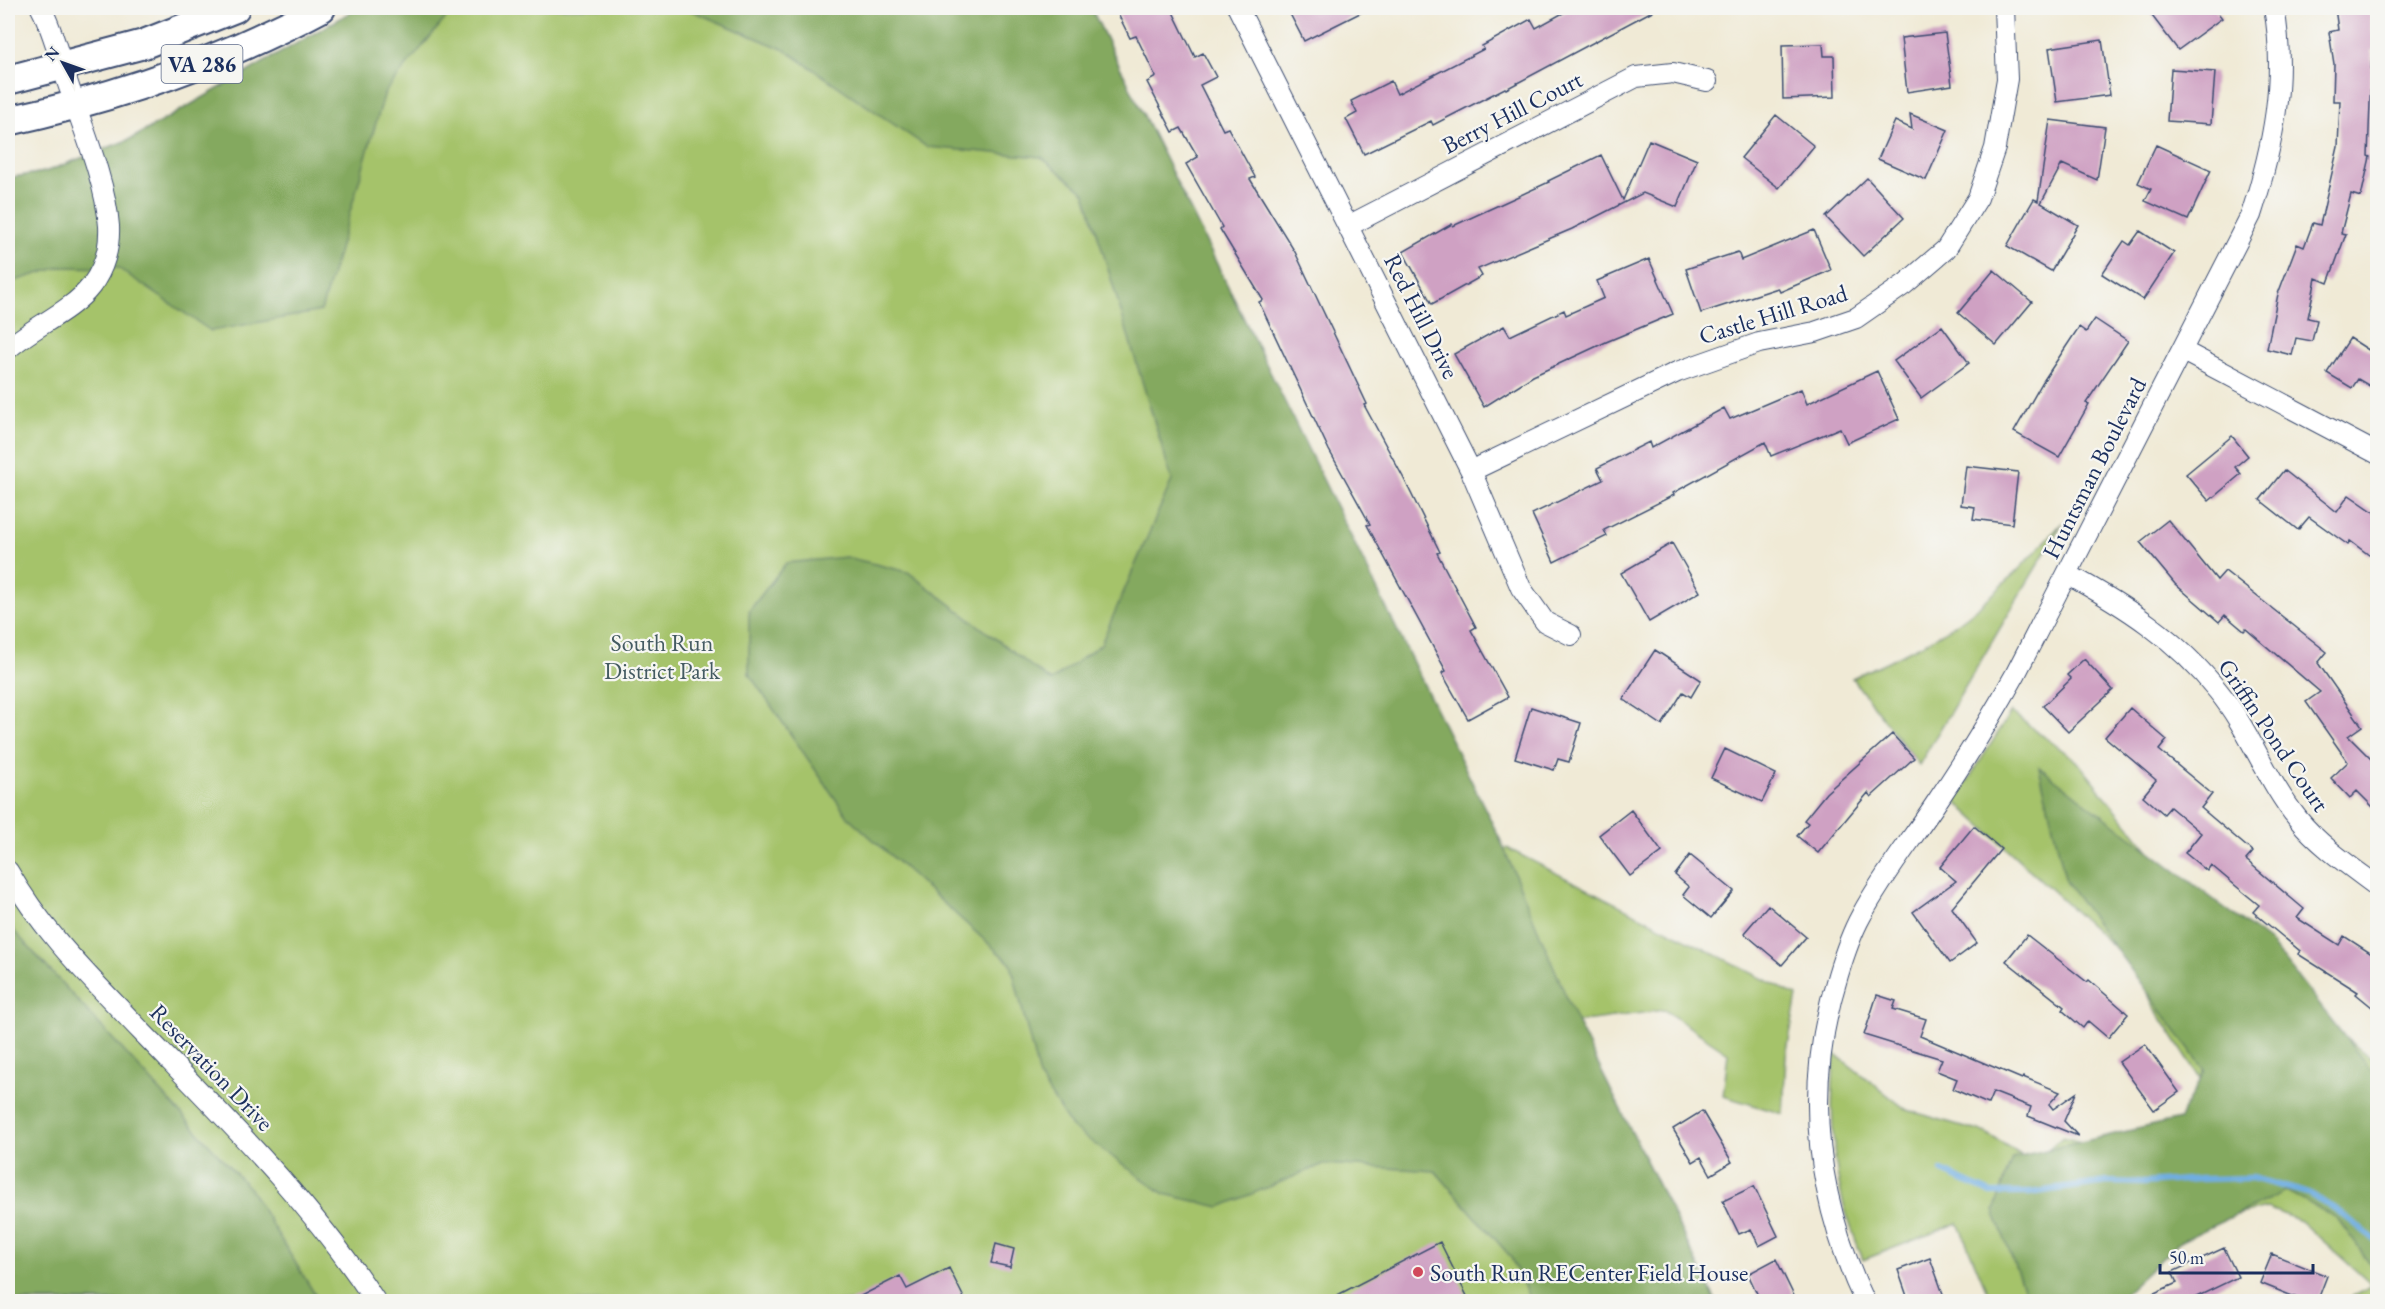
<svg xmlns="http://www.w3.org/2000/svg" width="2385" height="1309" font-family="'EB Garamond',serif">
	<style>
		.green { fill: #a5c36a; stroke: #607964; stroke-width: 1.5 }
		.forest { fill: #84a95e; stroke: #506c5e; stroke-width: 1.5 }
		.lines { fill: none; stroke-linecap: round; stroke-linejoin: round }
		.stream { stroke: #70aee2; stroke-width: 6 }
		.building { fill: #cfa1c3 }
		.minor-casing { stroke: #3b4b70; stroke-width: 22 }
		.highway-casing { stroke: #3b4b70; stroke-width: 32 }
		.minor { stroke: #fff; stroke-width: 20 }
		.highway { stroke: #fff; stroke-width: 28 }
		.poi-dot { fill: #d1495b; stroke: #f6f6f2; stroke-width: 2 }
		.labels { text-anchor: middle; dominant-baseline: central; stroke-width: 4.5; stroke-linejoin: round; paint-order: stroke }
		.shield { fill: #f6f6f2; stroke: #5d6b8a; stroke-width: 1.5 }
		.shield-label { font-size: 22px; font-weight: bold; fill: #1b2f5e }
		.street-label { font-size: 24px; fill: #1b2f5e; stroke: #f6f6f2 }
		.park-label { font-size: 24px; fill: #445b62; stroke: #f6f6f2 }
		.poi-label { font-size: 24px; fill: #1b2f5e; stroke: #f6f6f2; text-anchor: start }
	</style>
	<rect width="100%" height="100%" fill="#f6f6f2"/>
	<filter id="ink" filterUnits="userSpaceOnUse"><feTurbulence type="fractalNoise" baseFrequency=".0167" numOctaves="2"/><feDisplacementMap in="SourceGraphic" scale="12" xChannelSelector="R" yChannelSelector="G"/><feConvolveMatrix kernelMatrix="1 2 1 2 8 2 1 2 1" color-interpolation-filters="sRGB"/></filter>
	<filter id="wash" filterUnits="userSpaceOnUse"><feTurbulence type="fractalNoise" baseFrequency=".008" numOctaves="4" result="noise"/><feDisplacementMap in="SourceGraphic" scale="24" xChannelSelector="R" yChannelSelector="G"/><feGaussianBlur stdDeviation="1.35" result="paint"/><feColorMatrix in="noise" values="0 0 0 0 0 0 0 0 0 0 0 0 0 0 0 0 0 1.4 0 .05"/><feComposite in="paint" operator="in"/></filter>
	<g filter="url(#wash)">
		<rect width="100%" height="100%" fill="#f0ead6"/>
		<path class="green" d="M358,8h733l412,841 4,-1 290,148 -11,60 -3,58 -60,-18 5,-43 -64,-43 -87,12 139,279 -1708,1v-1124l37,-6 88,-34z
			M2063,522l-144,243 -67,-87c38,-18 83,-37 116,-63 36,-28 65,-60 95,-93z
			M2011,712l66,49 145,180 155,122v238h-34l30,-15 -72,-65 -34,-13 -113,25 -150,68h-13l-33,-78 -95,37c-7,-20 -16,-41 -21,-62 -11,-48 -12,-95 -7,-144l72,56 79,23 46,29 31,-25 80,22 67,-65 -54,-84 -24,-46 -177,-163z"/>
		<path class="forest" d="M358,8h96l-69,84 -64,219 -110,20 -93,-63 -58,-1 -52,16v-105l37,-6 88,-34z
			M685,8h406l409,831 77,183 139,279h-185l-21,-45 -75,-85 -111,-7 -104,43 -56,-13 -93,-67 -32,-50 -28,-113 -163,-147 -99,-143v-63l37,-48 60,-6 62,15 143,109 50,-37 71,-164 -87,-287 -44,-36 -114,-10 -142,-97z
			M2039,767l232,176 106,135v195l-40,-55 -51,-27 -105,50 -65,60h-88l-34,-90 18,-53 167,-39 26,-49 -139,-188z
			M8,921l7,11 235,257 69,112h-311z"/>
		<g class="lines">
			<path class="stream" d="M1942,1171l49,22h39l77,-11 36,1 57,-4 52,-1 55,15 30,17 41,32"/>
		</g>
		<g id="blocks">
			<path class="building" d="M1115,8h56l24,49 8,-4 13,24 -16,8 23,45 5,-2 27,49 -5,2 45,73 72,152 -3,1 39,72 37,75 -3,1 39,74 -5,3 37,67 -40,22 -26,-46 4,-2 -79,-146 3,-1 -41,-74 -70,-148 4,-2 -43,-71 2,-2 -36,-63 12,-7 -17,-29 -8,4 -26,-50 9,-5 -20,-41 -6,2z
				M1287,8h83l-66,33z
				M1572,8h86l-152,81 -1,-1 -72,37 -2,-4 -67,33 -18,-35 11,-6 -6,-12 40,-20 6,13 87,-45 -2,-3 49,-27 5,9z
				M2146,8h68l8,10 -44,32z
				M2335,8h34l6,42h-3l-4,106 2,1 -9,40 -10,-3 -10,39 5,1 -18,49 -12,-5 -8,40 9,2 -5,21 -16,-3 -4,17 -25,-6 11,-55 19,-50 7,3 9,-24 7,2 18,-78 2,-46h-7l1,-37 -5,-32 9,-2z
				M1945,33l7,52 -45,7 -6,-54z
				M2102,40l8,55 -53,7 -8,-54z
				M1823,44l1,12h10l1,41 -52,2 -1,-54z
				M2171,69l44,3 -4,52 -44,-3z
				M1910,114l38,16 -22,50 -48,-21 17,-38 17,8z
				M1776,115l38,31 -35,42 -38,-30z
				M2050,120l55,7 -8,53 -35,-16 -21,39 37,22 -27,46 -44,-25 27,-47 4,2z
				M1649,140l48,20 -20,47 -34,-14 -71,36 -94,40 4,7 -50,28 -29,-52 49,-28 1,2 96,-44 -1,-1 53,-26 22,45z
				M2156,145l55,25 -23,50 -43,-19 6,-12 -13,-6z
				M1867,178l37,40 -41,38 -37,-39z
				M1814,230l17,40 -51,22 -2,-4 -77,25 -15,-44 52,-17 3,8z
				M2140,231l34,22 -31,47 -41,-26 22,-33 6,4z
				M1649,259l24,55 -67,28 -73,34 -49,31 -30,-53 50,-28 6,10 54,-26 2,5 38,-17 -7,-17z
				M1994,270l38,32 -36,43 -38,-32z
				M2095,319l33,22 -42,62 3,1 -30,53 -45,-25 28,-49 37,-56 7,5z
				M1942,326l27,37 -48,35 -27,-37z
				M2350,338l28,18v35l-20,-12 -6,9 -25,-15z
				M1877,371l22,48 -52,24 -7,-15 -69,28 -6,-14 -92,51 1,2 -70,35 3,6 -53,26 -22,-48 71,-34 -6,-12 52,-26 2,6 73,-40 6,11 71,-30 6,15z
				M2232,436l16,20 -13,11 6,7 -32,27 -23,-27z
				M1966,466l52,6 -6,52 -39,-5 2,-12 -14,-2z
				M2284,470l53,42 12,-17 29,20v28l-9,12 -19,-14 -2,4 -39,-28 -11,13 -38,-30z
				M2168,520l49,60 8,-9 102,81 -9,11 44,63 -14,10 30,30v46l-21,-21 -7,7 -19,-20 17,-16 -42,-60 14,-10 -74,-63 -2,2 -19,-16 -6,7 -44,-38 -35,-42z
				M1672,543l28,49 -51,30 -28,-49z
				M1655,650l46,30 -10,17 -8,-5 -21,33 -39,-26z
				M2084,659l29,31 -45,42 -25,-26 28,-27 -4,-4z
				M1531,707l50,16 -12,39 -11,-3 -4,11 -39,-12z
				M2130,708l37,32 -8,10 53,44 -11,14 52,44 -7,8 58,49 -7,9 42,27 5,-9 34,22v54l-22,-18 2,-2 -60,-38 2,-3 -47,-39 6,-7 -16,-13 -32,-27 -4,6 -22,-18 16,-20 -31,-26 -6,7 -21,-18 13,-16 -51,-43z
				M1892,734l22,24 -43,39 -3,-4 -50,60 -21,-17 11,-13 -4,-3 22,-27z
				M1725,749l51,25 -14,28 -51,-24z
				M1631,810l31,42 -32,24 -31,-41z
				M1974,826l27,23 -49,59 25,35 -27,20 -37,-51 43,-31 -16,-14z
				M1690,855l44,36 -23,27 -28,-23 6,-8 -14,-12z
				M1768,905l38,32 -24,28 -38,-32z
				M2027,935l60,47 2,-2 39,34 -20,24 -20,-17 -5,7 -21,-18 2,-3 -58,-46z
				M1877,995l19,6 -3,8 33,10 -6,17 102,43 1,-2 37,15 -11,12 4,5 23,-16 -12,28 14,15 -50,-20 3,-9 -38,-15 -5,12 -35,-15 4,-10 -20,-8 5,-12 -78,-24z
				M2145,1044l34,48 -25,18 -35,-48z
				M1702,1111l30,51 -21,13 -10,-18 -8,5 -20,-33z
				M1754,1186l24,50 -19,10 -8,-17 -12,5 -16,-33z
				M1440,1242l30,60h-146z
				M996,1244l18,5 -4,18 -19,-4z
				M2224,1248l14,29 -52,25h-52l43,-19 -5,-11z
				M2272,1254l55,22 -10,26h-10l-47,-19z
				M1930,1258l16,44h-37l-11,-32z
				M1776,1259l21,43h-36l-13,-28z
				M949,1268l17,34h-117l51,-26 7,13z"/>
		</g>
	</g>
	<g filter="url(#ink)">
		<use href="#blocks" fill-opacity="0" stroke="#3b4b70" stroke-width="1.5"/>
		<g class="lines">
			<g class="minor-casing">
				<path id="minor" d="M1238,8l233,463 50,117 24,34 26,13
					M1348,226l288,-149 37,-4 34,8
					M8,349c24,-22 63,-37 83,-63 13,-17 19,-39 18,-60 -3,-44 -28,-103 -42,-145 -8,-24 -14,-51 -26,-73
					M2183,351l195,103
					M1471,471l206,-99 82,-29 56,-11 41,-14 49,-34 41,-35 32,-51 17,-50 12,-69 -3,-71
					M2067,574c57,31 110,65 151,117 32,39 48,89 80,128 22,27 52,47 80,68
					M8,871c36,63 84,108 133,160 83,86 169,170 235,271
					M1865,1302c-50,-106 -62,-215 -27,-327 6,-20 13,-41 23,-59 21,-39 48,-73 73,-110 29,-43 56,-86 81,-131l236,-460c22,-68 36,-136 23,-207"/>
			</g>
			<g class="highway-casing">
				<path id="highway" d="M8,80l136,-36 91,-36
					M8,121c110,-24 214,-60 313,-113"/>
			</g>
			<use href="#minor" class="minor"/>
			<use href="#highway" class="highway"/>
		</g>
	</g>
	<circle class="poi-dot" cx="1418" cy="1272" r="6"/>
	<g class="labels">
		<rect class="shield" x="161.5" y="45" width="81" height="38" rx="4.5"/>
		<g class="shield-label">
			<text x="202" y="64">VA 286</text>
		</g>
		<g class="street-label">
			<text transform="translate(1512 112) rotate(-27)">Berry Hill Court</text>
			<text transform="translate(1773 314) rotate(-17)">Castle Hill Road</text>
			<text transform="translate(1422 316) rotate(63)">Red Hill Drive</text>
			<text transform="translate(2094 468) rotate(-63)">Huntsman Boulevard</text>
			<text transform="translate(2274 735) rotate(56)">Griffin Pond Court</text>
			<text transform="translate(212 1067) rotate(46)">Reservation Drive</text>
		</g>
		<g class="park-label">
			<text x="662" y="642">South Run<tspan x="662" dy="28">District Park</tspan></text>
		</g>
		<g class="poi-label">
			<text x="1430" y="1272">South Run RECenter Field House</text>
		</g>
	</g>
	<rect width="2385" height="1309" fill="none" stroke="#f6f6f2" stroke-width="30"/>
	<g transform="translate(63 63) rotate(310)" stroke="#f6f6f2" stroke-width="4.5" paint-order="stroke">
	<path d="M0-4.5L10 22L0 15L-10 22Z" fill="#1b2f5e"/>
	<text y="-9" font-size="16" font-weight="bold" text-anchor="middle" fill="#1b2f5e">N</text>
	</g>
	<path d="M2160 1264v9h153v-9" fill="none" stroke="#1b2f5e" stroke-width="3"/>
	<text x="2169" y="1264" font-size="18" fill="#1b2f5e" stroke="#f6f6f2" stroke-width="4.5" paint-order="stroke">50 m</text>
</svg>
